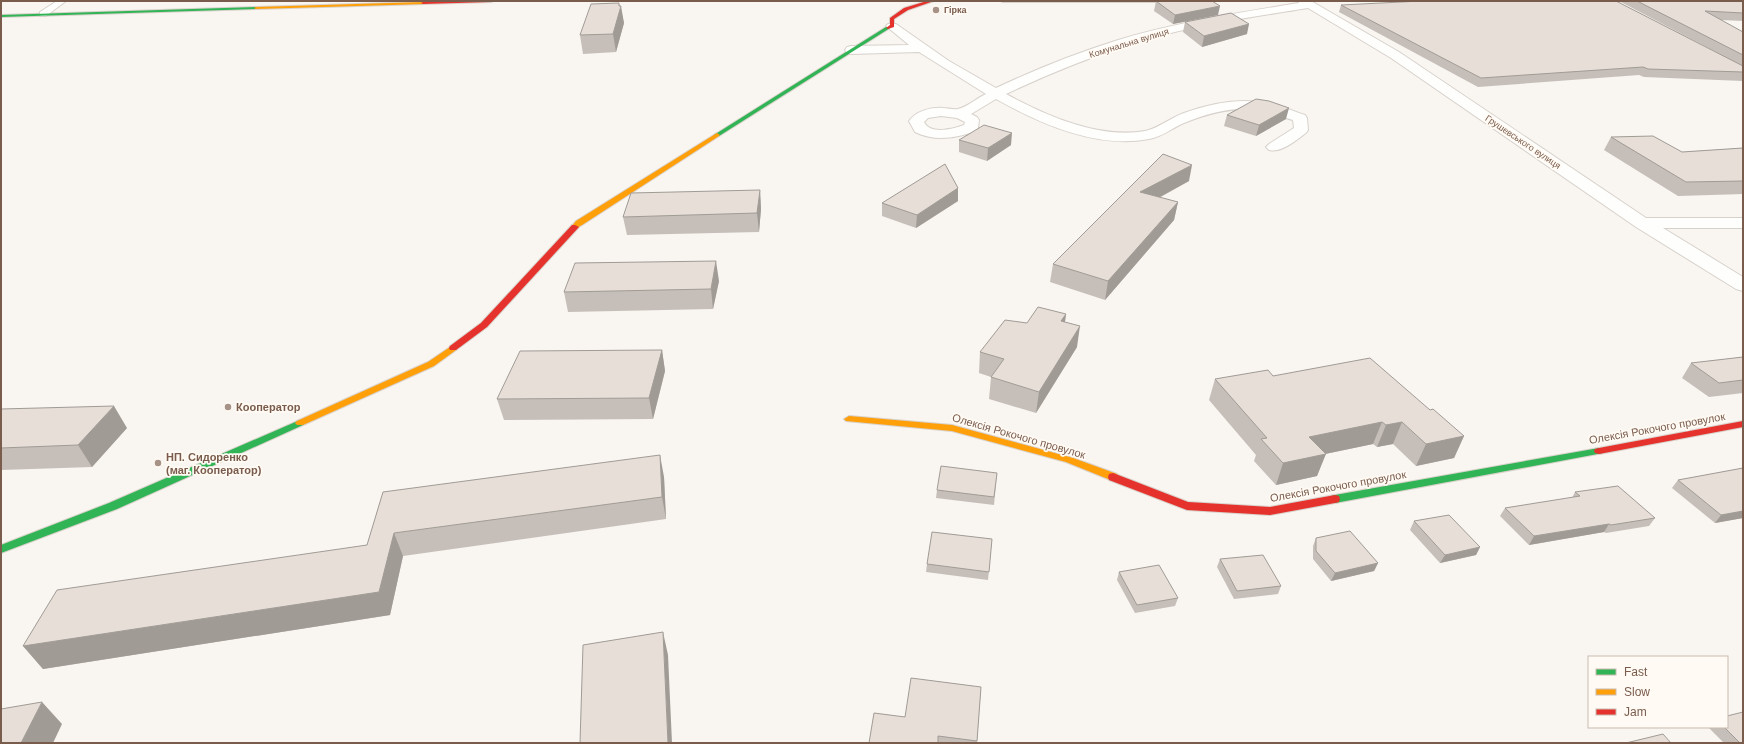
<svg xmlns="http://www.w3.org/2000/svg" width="1744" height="744" font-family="Helvetica,sans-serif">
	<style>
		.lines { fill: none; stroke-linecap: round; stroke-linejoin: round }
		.lane-casing { stroke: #d7d1cb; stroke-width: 2 }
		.street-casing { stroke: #d7d1cb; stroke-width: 2 }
		.fast-casing { stroke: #d9d2cb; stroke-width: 2 }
		.slow-casing { stroke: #d9d2cb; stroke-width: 2 }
		.jam-casing { stroke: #d9d2cb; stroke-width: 2 }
		.lane { fill: #fefefd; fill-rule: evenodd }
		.street { fill: #fefefd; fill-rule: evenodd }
		.fast { fill: #30b455; fill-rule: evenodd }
		.slow { fill: #ff9f0a; fill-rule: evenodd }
		.jam { fill: #e5322d; fill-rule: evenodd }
		.wall { fill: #c6bfb9 }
		.shaded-wall { fill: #a19b96 }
		.building { fill: #e6ded7; stroke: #a19b96 }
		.poi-dot { fill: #a69286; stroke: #fffaf3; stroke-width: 1.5 }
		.labels { text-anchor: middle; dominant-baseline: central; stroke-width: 3.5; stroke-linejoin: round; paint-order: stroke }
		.far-poi-label { font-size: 9px; font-weight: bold; fill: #7a5c4d; stroke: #fffaf3; text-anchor: start }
		.far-street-label { font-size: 9px; fill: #7a5c4d; stroke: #fffaf3 }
		.poi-label { font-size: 11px; font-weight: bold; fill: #7a5c4d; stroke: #fffaf3; text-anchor: start }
		.street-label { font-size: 11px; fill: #7a5c4d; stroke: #fffaf3 }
	</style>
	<rect width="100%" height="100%" fill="#f9f5f0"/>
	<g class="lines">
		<g class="lane-casing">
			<path id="lane" d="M57,1h9l-20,15h-6v-4z"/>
		</g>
		<g class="street-casing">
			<path id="street" d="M1298,1h13l88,51 247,166h97v10h-80l80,49v14l-7,-2 -100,-62 -245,-169 -83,-50c-61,10 -127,19 -186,39 -39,13 -78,29 -116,47 41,22 92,45 139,37 12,-2 27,-14 39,-18 28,-10 57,-16 86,-9 12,2 23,7 35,11l2,3 1,12 -2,3c-10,7 -24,20 -37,17l-3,-3 3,-3 25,-16 -1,-8c-9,-2 -17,-7 -26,-9 -28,-6 -56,1 -83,12 -12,5 -22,14 -35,16 -52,10 -108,-15 -153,-40l-25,15 6,3 2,3 -1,8 -2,3c-20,7 -41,11 -61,1l-6,-11c7,-10 22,-14 34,-13 4,0 11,2 15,1 9,-2 19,-11 28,-15l-67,-42 -68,2 -4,-1 -2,-3 2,-3 4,-1 58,-1 -23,-19 2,-2h8l53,37 47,27c38,-18 78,-34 119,-47 59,-18 122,-28 184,-38zM941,116l16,2 8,4 -1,3c-11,4 -34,10 -40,-3l4,-4z"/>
		</g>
		<g class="fast-casing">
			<path id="fast" d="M1001,1h170l-2,1h-166z
				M258,7l-2,2 -255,8v-2z
				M886,27l4,1 -171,108 -5,-1z
				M300,420l3,1 2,2 -2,2 -186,84 -116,44v-8l108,-42z
				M1599,448l4,1 1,2 -1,2 -268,50 -4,-1 -1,-3 1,-3 4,-1z"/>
		</g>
		<g class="slow-casing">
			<path id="slow" d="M423,2l2,2 -169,5 -2,-1 2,-1z
				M717,133l3,2 -1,1 -137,89 -7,4 -4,-2 5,-6z
				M453,345l4,3 -1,2 -22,16 -131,59h-6l-2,-2 2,-2 131,-59z
				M849,416l103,9 121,33 44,16 1,3 -1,3 -4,1 -47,-19 -114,-31 -106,-10 -2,-2z"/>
		</g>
		<g class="jam-casing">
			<path id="jam" d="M446,1h47l-2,1 -68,2 -2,-1 2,-1z
				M927,1h7l-26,9 -14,9v8l-6,2 -2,-1 4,-3v-7l14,-10z
				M572,225h3l4,2 -92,100 -31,23h-6l-1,-2 1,-2 31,-23z
				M1743,421v6l-144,27 -4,-1 -1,-2 1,-2 4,-1z
				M1113,473l75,29 82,5 65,-12 4,1 1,3 -1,3 -4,1 -65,12 -83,-5 -78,-30 -1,-3 1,-3z"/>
		</g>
		<use href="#lane" class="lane"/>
		<use href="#street" class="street"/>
		<use href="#fast" class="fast"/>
		<use href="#slow" class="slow"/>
		<use href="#jam" class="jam"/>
	</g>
	<path class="wall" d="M1156,1l62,14 -45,9 -19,-13z
		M1619,1h124v20l-22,-1 22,12v49l-99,-4 -5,-2 -161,12 -139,-75 2,-7 396,58z
		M620,6l4,17 -8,29 -33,2 -3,-19z
		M1185,22l62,12 -45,13 -19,-15z
		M1227,115l59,4 -30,17 -32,-10z
		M1611,137l71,15 61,-4v46l-65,2 -74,-46z
		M959,140l52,5 -24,16 -28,-9z
		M1163,154l26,27 -30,17 19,4 -4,18 -69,80 -55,-18 3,-18z
		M958,188v13l-42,27 -34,-12v-13z
		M760,190l1,19 -2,23 -132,3 -4,-18z
		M719,281l-6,28 -145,3 -4,-20z
		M1066,314l-1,8 12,25 -41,66 -47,-14 2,-22 -12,-4 1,-21z
		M662,350l3,21 -12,48 -149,1 -7,-21z
		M1743,357v36l-34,4 -27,-19 9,-15z
		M1273,376l157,34 34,26 -10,22 -38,8 -23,-22 -16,3 -4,-3 -48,10 -8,22 -41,9 -22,-24 2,-6 -47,-55 6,-21z
		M1,409l126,19 -35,39 -91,3z
		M1743,468v50l-28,5 -43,-35 6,-8z
		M997,473l-3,32 -58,-7 1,-8z
		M664,477l2,42 -263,37 -13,59 -347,54 -20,-23 344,-101 16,-53z
		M1575,492l80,26 -6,8 -43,7 -2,-1 -75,13 -29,-29 5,-8 67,-10z
		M1414,521l66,26 -4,8 -36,8 -30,-33z
		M1316,538l62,25 -4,8 -43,10 -18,-22v-13z
		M992,539l-4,41 -62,-8 1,-8z
		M1220,559l61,27 -3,8 -44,5 -17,-32z
		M1119,572l59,26 -3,8 -40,7 -18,-33z
		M981,687l-4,56h-108l36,-26z
		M1708,727h19l16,16h-19z"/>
	<path class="shaded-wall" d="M619,3l1,6 1,-3 3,17 -8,29 -3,-18z
		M1220,6l-2,9 -45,9 2,-9z
		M1249,24l-2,10 -45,13 2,-11z
		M1289,108l-3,11 -30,17 3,-11z
		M1012,133l-1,12 -24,16 1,-13z
		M1192,165l-3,16 -53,29 4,-18z
		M958,188v13l-42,27 1,-13z
		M760,190l1,19 -2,23 -2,-19z
		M1178,202l-4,18 -69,80 3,-19z
		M716,261l3,20 -6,28 -2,-20z
		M1066,314l-3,21 -2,-14z
		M1080,326l-3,21 -41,66 3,-21z
		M662,350l3,21 -12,48 -4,-21z
		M114,406l13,22 -35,39 -14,-22z
		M1382,422l-9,22 -72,15 8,-22z
		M1402,422l-9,22 -16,3 9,-22z
		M1464,436l-10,22 -38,8 10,-22z
		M1326,454l-9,22 -41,9 7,-22z
		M660,455l4,22 2,42 -4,-22z
		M1743,511v7l-28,5 6,-8z
		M1609,524l-5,8 -75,13 5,-9z
		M394,533l9,23 -13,59 -347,54 -20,-23 356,-54z
		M1480,547l-4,8 -36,8 5,-8z
		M1378,563l-4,8 -43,10 4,-8z
		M663,632l5,23 4,88h-4z
		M42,702l20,22 -9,19h-32z"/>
	<path class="building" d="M1156,1h56l8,5 -45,9z
		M1421,1h195l127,65v6l-95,-3 -5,-2 -162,11 -140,-73z
		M1637,1h106v12l-38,-2 38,21v23z
		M619,3v3h2l-8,28 -33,1 11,-31z
		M1231,13l18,11 -45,12 -19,-14z
		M1256,99l13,2 20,7 -30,17 -32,-10z
		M984,125l28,8 -24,15 -29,-8z
		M1653,136l29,16 61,-4v33l-57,1 -75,-45z
		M1163,154l29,11 -52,27 38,10 -70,79 -55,-17z
		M945,164l13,24 -41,27 -35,-12z
		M760,190l-3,23 -134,4 8,-24z
		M716,261l-5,28 -147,3 11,-29z
		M1038,307l28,7 -5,7 19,5 -41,66 -48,-15 13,-18 -24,-7 25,-32 22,3z
		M662,350l-13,48 -152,1 23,-48z
		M1743,357v23l-24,3 -28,-20z
		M1370,358l60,52 3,-1 31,27 -38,8 -24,-22 -16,3 -4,-3 -73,15 17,17 -43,9 -22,-24 6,-1 -52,-59 53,-9 5,6z
		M114,406l-36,39 -77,3v-39z
		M660,455l2,42 -268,36 -15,59 -356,54 34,-56 310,-45 16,-53z
		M941,466l56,7 -3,24 -57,-7z
		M1743,468v43l-22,4 -43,-35z
		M1618,486l37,32 -44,7 -2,-1 -75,12 -29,-28 75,-12 -5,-4z
		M1449,515l31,32 -35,8 -31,-34z
		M1350,531l28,32 -43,10 -19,-22v-13z
		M932,532l60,7 -3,33 -62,-8z
		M1263,555l18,31 -44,5 -17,-32z
		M1159,565l19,33 -41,7 -18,-33z
		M663,632l5,111h-88l3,-98z
		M911,678l70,9 -4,54 -39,-5v7h-69l5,-30 31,4z
		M42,702l-21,41h-20v-34z
		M1743,712v31h-3l-16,-16h3v-11z
		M1663,734l8,9h-45z"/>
	<g class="poi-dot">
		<circle cx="936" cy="10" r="4"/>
		<circle cx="228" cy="407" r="4"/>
		<circle cx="158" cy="463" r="4"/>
	</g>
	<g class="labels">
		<g class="far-poi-label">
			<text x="944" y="10">Гірка</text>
		</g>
		<g class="far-street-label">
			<text transform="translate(1129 43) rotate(-17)">Комунальна вулиця</text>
			<text transform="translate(1523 142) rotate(34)">Грушевського вулиця</text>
		</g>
		<g class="poi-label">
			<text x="236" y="407">Кооператор</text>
			<text x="166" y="457">НП. Сидоренко<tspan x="166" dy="13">(маг. Кооператор)</tspan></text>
		</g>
		<g class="street-label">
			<text transform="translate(1657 428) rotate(-10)">Олексія Рокочого провулок</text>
			<text transform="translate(1019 436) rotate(16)">Олексія Рокочого провулок</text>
			<text transform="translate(1338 486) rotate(-10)">Олексія Рокочого провулок</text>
		</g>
	</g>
	<rect width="1744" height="744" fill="none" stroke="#7a5c4d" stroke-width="4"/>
	<rect x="1588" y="656" width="140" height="72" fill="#fffaf3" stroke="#cabbb1"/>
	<rect x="1596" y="669" width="20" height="6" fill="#30b455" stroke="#cabbb1"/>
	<text x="1624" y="676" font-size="12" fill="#7a5c4d">Fast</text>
	<rect x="1596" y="689" width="20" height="6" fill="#ff9f0a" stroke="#cabbb1"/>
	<text x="1624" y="696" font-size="12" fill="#7a5c4d">Slow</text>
	<rect x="1596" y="709" width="20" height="6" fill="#e5322d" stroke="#cabbb1"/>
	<text x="1624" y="716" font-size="12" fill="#7a5c4d">Jam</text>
</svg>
